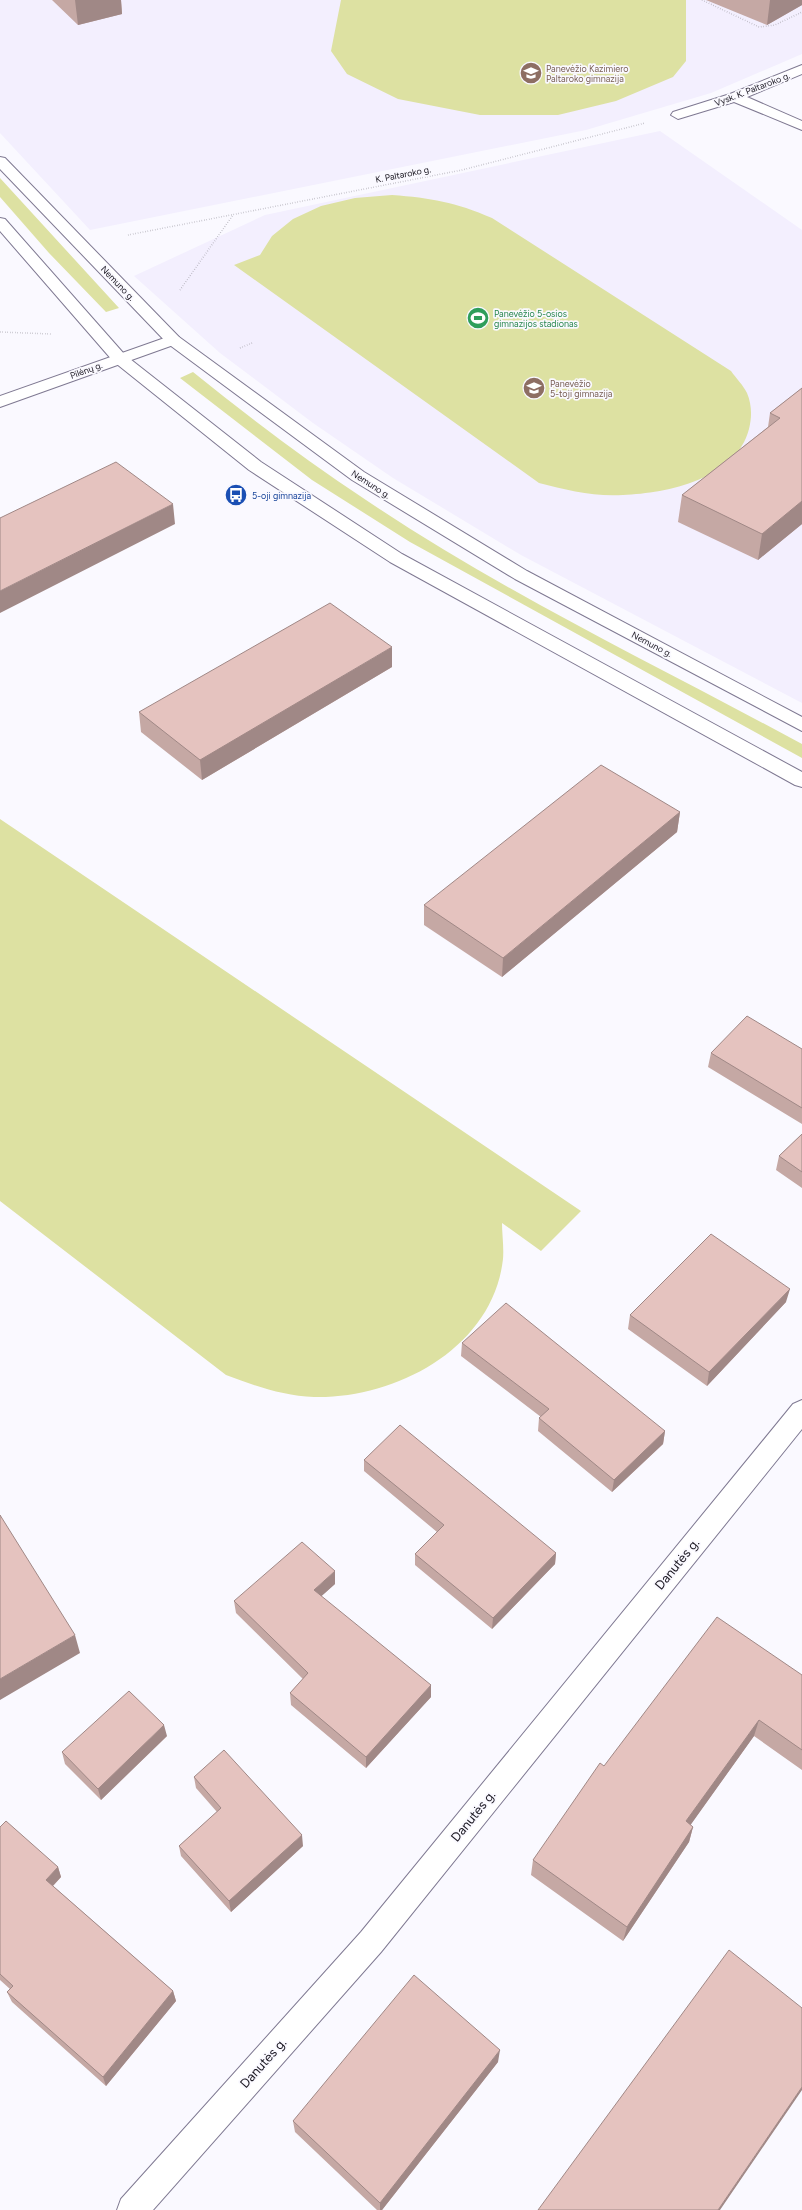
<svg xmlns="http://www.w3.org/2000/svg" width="802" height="2210" font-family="Figtree,sans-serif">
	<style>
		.built { fill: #f3effe }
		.green { fill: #dde1a2 }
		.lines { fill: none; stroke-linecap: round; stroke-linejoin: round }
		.street-casing { stroke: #7f7992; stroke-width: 2 }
		.secondary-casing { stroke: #7f7992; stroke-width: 2 }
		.path { stroke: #a5a3ab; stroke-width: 1.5; stroke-dasharray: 0.5 2; stroke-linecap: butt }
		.street { fill: #fff; fill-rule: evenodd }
		.secondary { fill: #fff; fill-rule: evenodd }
		.wall { fill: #c5a8a4 }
		.shaded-wall { fill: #a08886 }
		.building { fill: #e5c3bf; stroke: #a08886 }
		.labels { text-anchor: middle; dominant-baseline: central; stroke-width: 3.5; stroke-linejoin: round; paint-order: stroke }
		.far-education-label { font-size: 9px; fill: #785e54; stroke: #faf9ff; text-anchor: start }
		.far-street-label { font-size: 9px; fill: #1b1822; stroke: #faf9ff }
		.far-leisure-label { font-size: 9px; fill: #27864d; stroke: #faf9ff; text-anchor: start }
		.far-transit-label { font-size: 9px; fill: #164399; stroke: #faf9ff; text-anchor: start }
		.near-street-label { font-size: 13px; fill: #1b1822; stroke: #faf9ff }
	</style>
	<rect width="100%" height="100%" fill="#faf9ff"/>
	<path class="built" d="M0,0h802v54l-91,39 -125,37 -496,100 -90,-97z
		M660,131l142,99v473l-281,-148 -128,-77 -80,-55 -93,-70 -86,-77 131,-61z"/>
	<path class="green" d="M341,0h345v61l-13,16 -57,24 -58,14h-78l-82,-16 -51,-25 -16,-23z
		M0,178l119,130 -13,4 -57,-59 -49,-56z
		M392,195c39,3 63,7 100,23l239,153c5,7 12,14 16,22 5,12 5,24 2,36 -13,50 -81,64 -126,66 -29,2 -57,-5 -84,-12l-305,-218 26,-10 12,-19 21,-17 28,-13 34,-8z
		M193,372c56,45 113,89 173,128 138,93 290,165 436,244v14l-392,-216 -98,-62 -132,-102z
		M0,819l581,392 -40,40 -39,-28c0,11 2,24 1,36 -10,89 -107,140 -189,138 -31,-1 -59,-11 -88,-22l-226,-174z"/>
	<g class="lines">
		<g class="street-casing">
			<path id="street" d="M802,65v9l-55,23 55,24v9l-68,-28 -56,17 -7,-4 2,-3 57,-18z
				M173,335l6,2 2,3 -2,3 -179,64v-11z
				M802,1400v29l-421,523 -228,258h-36l4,-11 240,-267 432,-528z"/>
		</g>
		<g class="secondary-casing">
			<path id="secondary" d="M0,157l5,1 174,179 185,135 163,99 275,146v14l-287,-152 -163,-99 -185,-137 -167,-174z
				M0,218l5,1 120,136 136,107 141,92 400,218v15l-7,-2 -405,-223 -141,-92 -136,-109 -113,-130z"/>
		</g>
		<path class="path" d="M702,0l57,27 16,-2 27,-13
			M128,235l334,-65 183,-47
			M180,290l53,-75
			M0,332l51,2
			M240,348l12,-5"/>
		<use href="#street" class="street"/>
		<use href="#secondary" class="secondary"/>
	</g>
	<path class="wall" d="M52,0h69l1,14 -44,11z
		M706,0h96v5l-35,20z
		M802,388v136l-44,36 -80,-38 4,-27 86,-68 2,-14z
		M392,667l-190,113 -61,-48 -2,-20z
		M680,812l-3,20 -175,145 -78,-52v-20z
		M802,1049v75l-94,-57 3,-14z
		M802,1134v54l-26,-18 3,-14z
		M786,1302l-79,84 -79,-57 2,-14z
		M462,1343l203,88 -2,13 -51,48 -74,-61 1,-13 2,-1 -80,-61z
		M364,1460l192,93 -1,11 -63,65 -77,-64v-11l22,-22 -73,-61z
		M335,1584l-14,12 110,101 -65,71 -75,-63 -1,-12 13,-14 -67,-66 -2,-12z
		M802,1675v95l-48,-34 -64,89 3,2 -4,15 -66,99 -92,-66 2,-15 71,-94z
		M167,1736l-66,64 -36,-36 -3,-12z
		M194,1777l109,69 -72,66 -50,-56 -2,-10 38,-34 -21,-24z
		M0,1827l58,40 3,10 -8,9 120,105 3,10 -70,85 -94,-84 -5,-10 3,-3 -10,-9z
		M498,2062l-116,148h-5l-82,-78 -2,-11z"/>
	<path class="shaded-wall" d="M75,0h46l1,14 -44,11z
		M770,0h32v5l-35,20z
		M802,501v23l-44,36 4,-26z
		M173,504l2,20 -175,89v-22z
		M392,647v20l-190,113 -2,-20z
		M680,812l-3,20 -175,145 1,-19z
		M790,1289l-4,13 -79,84 2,-14z
		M665,1431l-2,13 -51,48 2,-12z
		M556,1553l-1,11 -63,65 1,-11z
		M335,1571v13l-20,18 -1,-12z
		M75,1635l5,18 -80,47v-21z
		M431,1685v12l-65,71v-11z
		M759,1720l-5,16 -72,101 4,-16z
		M164,1725l3,11 -66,64 -3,-11z
		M693,1827l-4,15 -66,99 4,-14z
		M302,1835l1,11 -72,66 -2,-11z
		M58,1867l3,10 -12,13 -3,-10z
		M173,1991l3,10 -70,85 -3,-9z
		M500,2050l-2,12 -116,148h-2v-7z
		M802,2087v3l-82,120h-2z"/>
	<path class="building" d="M802,388v113l-40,33 -80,-39 98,-77 -10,-5z
		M116,462l57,42 -173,87v-73z
		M330,603l62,44 -192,113 -61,-48z
		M601,765l79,47 -177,146 -79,-53z
		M747,1016l55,33v59l-91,-55z
		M802,1134v38l-23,-16z
		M711,1234l79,55 -81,83 -79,-57z
		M506,1303l159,128 -51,49 -75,-62 10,-9 -87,-66z
		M400,1425l156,128 -63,65 -78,-64 29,-29 -80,-65z
		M0,1515l75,120 -75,44z
		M302,1542l33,29 -21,19 117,95 -65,72 -76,-64 18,-20 -74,-72z
		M717,1617l85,58v75l-43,-30 -73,101 7,6 -66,100 -94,-67 67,-97 4,3z
		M129,1691l35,34 -66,64 -36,-37z
		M224,1750l78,85 -73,66 -50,-55 42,-38 -27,-31z
		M6,1821l52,46 -12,13 127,111 -70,86 -96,-85 6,-6 -13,-12v-147z
		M729,1950l73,58v79l-84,123h-180z
		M414,1975l86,75 -120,153 -87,-82z"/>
	<defs>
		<g id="school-disc" transform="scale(1.15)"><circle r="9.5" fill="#8d6e63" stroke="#faf9ff"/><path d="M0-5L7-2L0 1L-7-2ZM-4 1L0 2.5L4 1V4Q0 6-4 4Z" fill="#fff"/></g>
		<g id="stadium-disc" transform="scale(1.15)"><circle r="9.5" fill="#2e9e5b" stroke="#faf9ff"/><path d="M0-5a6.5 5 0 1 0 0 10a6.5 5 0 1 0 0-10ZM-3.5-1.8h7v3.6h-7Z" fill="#fff"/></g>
		<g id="bus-disc" transform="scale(1.15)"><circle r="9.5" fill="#1a4fb4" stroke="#faf9ff"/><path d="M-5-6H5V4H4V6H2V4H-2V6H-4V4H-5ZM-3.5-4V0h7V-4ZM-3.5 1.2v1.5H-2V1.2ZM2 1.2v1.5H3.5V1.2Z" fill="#fff"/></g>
	</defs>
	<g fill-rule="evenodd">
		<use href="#school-disc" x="531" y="73"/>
		<use href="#stadium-disc" x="478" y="318"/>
		<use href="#school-disc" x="534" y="388"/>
		<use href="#bus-disc" x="236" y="495"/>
	</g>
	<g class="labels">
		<g class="far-education-label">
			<text x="546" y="68">Panevėžio Kazimiero<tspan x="546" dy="10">Paltaroko gimnazija</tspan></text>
			<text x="550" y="383">Panevėžio<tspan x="550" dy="10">5-toji gimnazija</tspan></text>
		</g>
		<g class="far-street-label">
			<text transform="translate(752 89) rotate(-21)">Vysk. K. Paltaroko g.</text>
			<text transform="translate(403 174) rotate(-11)">K. Paltaroko g.</text>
			<text transform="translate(118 283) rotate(46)">Nemuno g.</text>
			<text transform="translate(86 370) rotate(-20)">Pilėnų g.</text>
			<text transform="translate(371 484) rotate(33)">Nemuno g.</text>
			<text transform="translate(652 644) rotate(28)">Nemuno g.</text>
		</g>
		<g class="far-leisure-label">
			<text x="494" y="313">Panevėžio 5-osios<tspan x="494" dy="10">gimnazijos stadionas</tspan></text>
		</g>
		<g class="far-transit-label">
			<text x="252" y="495">5-oji gimnazija</text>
		</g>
		<g class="near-street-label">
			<text transform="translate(677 1564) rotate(-51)">Danutės g.</text>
			<text transform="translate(473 1816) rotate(-51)">Danutės g.</text>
			<text transform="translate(263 2063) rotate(-48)">Danutės g.</text>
		</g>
	</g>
</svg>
